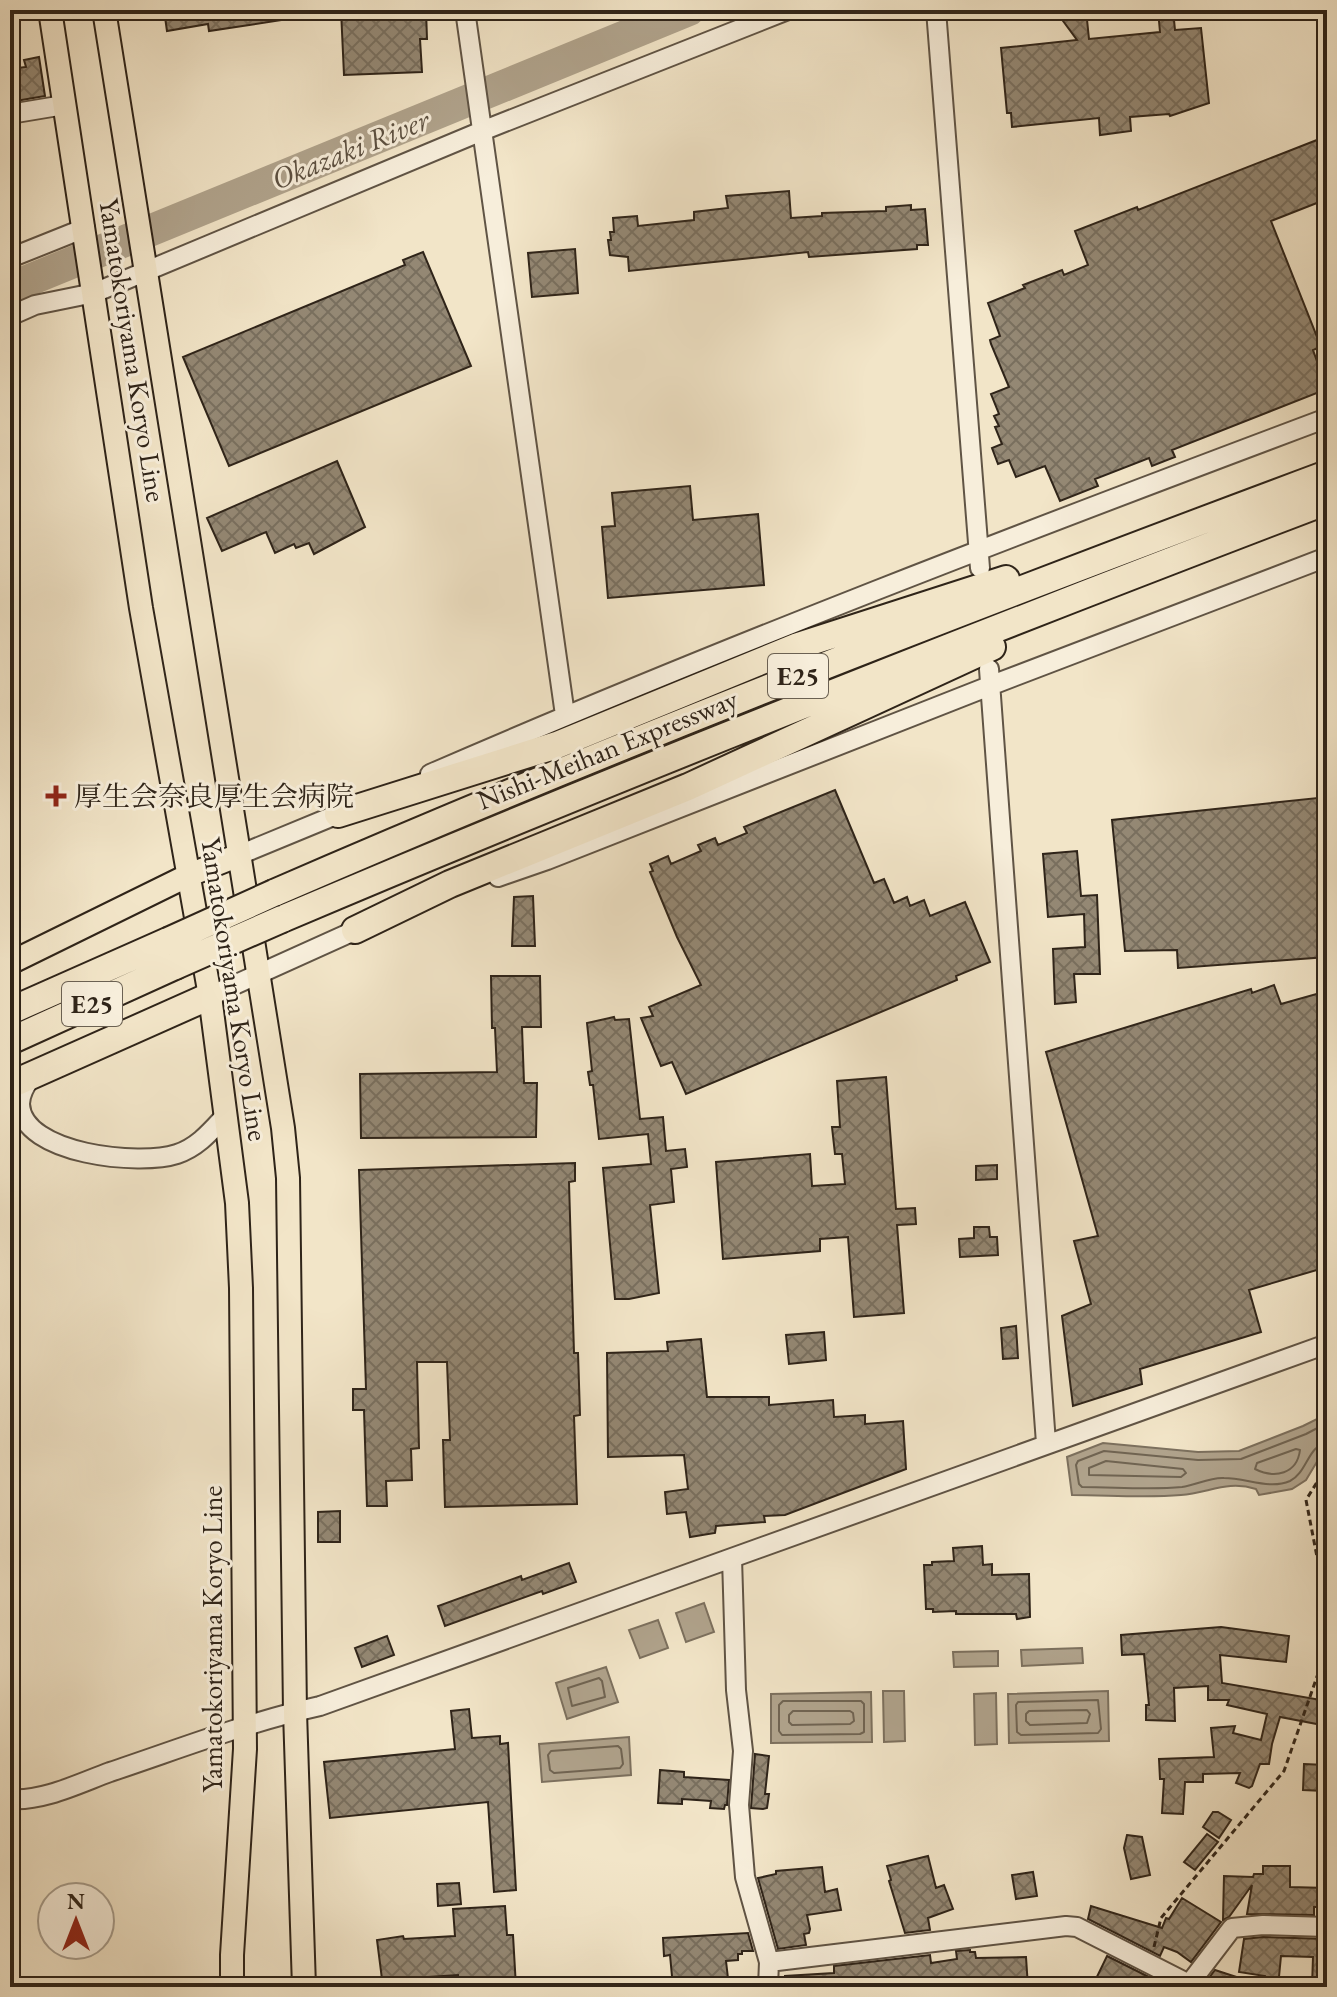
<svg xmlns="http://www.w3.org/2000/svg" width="1337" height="1997" font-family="'EB Garamond','Noto Serif JP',serif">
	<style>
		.water { fill: #b0a38c; stroke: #7c705e; stroke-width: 2 }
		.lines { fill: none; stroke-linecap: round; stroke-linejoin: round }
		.shore { stroke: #706452; stroke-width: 2 }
		.river { stroke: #b0a38c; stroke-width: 32 }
		.building { fill: url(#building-cross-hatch); stroke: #2f2419; stroke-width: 2 }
		.minor-casing { stroke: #605445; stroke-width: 22 }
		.major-casing { stroke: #2f2419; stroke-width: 26 }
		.highway-casing { stroke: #2f2419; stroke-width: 30 }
		.path { stroke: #2f2419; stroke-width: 3; stroke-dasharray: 6 4; stroke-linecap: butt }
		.minor { stroke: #f7eedb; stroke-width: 18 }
		.major { stroke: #f2e5c8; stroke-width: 22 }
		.highway { stroke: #f2e5c8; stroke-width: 26 }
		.highway-bridge-casing { stroke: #2f2419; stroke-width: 30; stroke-linecap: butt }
		.highway-bridge { stroke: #f2e5c8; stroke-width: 26 }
		.poi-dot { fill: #8f2418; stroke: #f7eedb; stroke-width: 3 }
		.labels { text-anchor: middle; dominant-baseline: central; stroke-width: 6; stroke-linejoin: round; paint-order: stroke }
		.shield { fill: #f7eedb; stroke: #6b6153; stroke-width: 2 }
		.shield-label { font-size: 26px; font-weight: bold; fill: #2f2419 }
		.street-label { font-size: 28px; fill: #2f2419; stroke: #f7eedb }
		.poi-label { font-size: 28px; fill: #2f2419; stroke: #f7eedb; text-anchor: start }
		.water-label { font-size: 30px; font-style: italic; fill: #5c5041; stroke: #f7eedb }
	</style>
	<defs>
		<pattern id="building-cross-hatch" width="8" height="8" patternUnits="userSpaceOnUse" patternTransform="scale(2)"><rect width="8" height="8" fill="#948874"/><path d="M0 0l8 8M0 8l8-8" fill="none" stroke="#796f5e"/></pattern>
	</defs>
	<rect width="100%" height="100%" fill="#f2e5c8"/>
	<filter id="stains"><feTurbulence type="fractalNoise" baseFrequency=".0025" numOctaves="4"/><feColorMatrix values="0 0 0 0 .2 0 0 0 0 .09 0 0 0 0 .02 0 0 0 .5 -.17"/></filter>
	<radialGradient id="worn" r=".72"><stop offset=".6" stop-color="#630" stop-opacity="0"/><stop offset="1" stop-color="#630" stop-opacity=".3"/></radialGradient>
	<path class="water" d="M1327,1414v31l-21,35 -14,9 -33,6 -3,-6c-29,-9 -47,4 -75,6 -36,3 -73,0 -109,0l-5,-38 36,-14 95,9 41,-1 64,-25z
		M704,1603l10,29 -28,10 -10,-29z
		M658,1620l10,28 -28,10 -11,-28z
		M1082,1648l1,15 -61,3 -1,-16z
		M998,1651v15l-44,1 -1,-15z
		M606,1667l12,35 -51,17 -11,-36z
		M904,1691l1,50 -21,1 -1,-51z
		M1108,1691l1,50 -100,2 -1,-49z
		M871,1692l1,50 -101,1v-49z
		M996,1693l1,51 -22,1 -1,-51z
		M629,1737l2,38 -89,7 -3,-38z"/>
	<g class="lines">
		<path class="shore" d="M1327,1423l-21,11 -65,25 -43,1 -94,-9 -26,10 -2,4 3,19 3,3c33,0 68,3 100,0 14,-2 28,-10 42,-9 23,0 45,12 66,3 17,-8 18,-36 37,-38
			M1296,1449l4,1c-3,24 -25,29 -45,19l2,-6z
			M1106,1461l77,8 3,4 -5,4 -92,-2v-7z
			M599,1678l3,3 3,16 -33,9 -4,-18z
			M1098,1700l3,29 -3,4 -77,2 -4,-3 -1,-27 2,-3z
			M783,1701h78l3,3v28l-4,2 -78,1 -3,-4v-26z
			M1087,1710l3,4 -3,9 -57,2 -4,-4v-7l3,-3z
			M793,1711h57l3,2 1,8 -4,3 -58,1 -3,-3v-7z
			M618,1746l3,3 2,15 -3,4 -66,5 -4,-3 -2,-15 3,-4z"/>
		<path class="river" d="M10,288l679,-278"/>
	</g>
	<path class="building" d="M164,10h130l1,8 -86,13 -1,-7 -41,7z
		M341,10h85l1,29h-7l2,33 -78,3z
		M1055,10h31l3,29 71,-7 -2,-22h15l2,20 26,-2 8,75 -39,13 -1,-2 -39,3 1,14 -31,4 -1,-17 -87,9 -1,-14h-4l-6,-65 76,-8z
		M39,57l6,39 -35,6v-33l16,-2 -2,-7z
		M1327,136v63l-56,22 50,126 -8,3 14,39 -155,61 3,7 -23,9 -3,-8 -54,21 3,7 -38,15 -15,-35 -29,11 -7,-17 -11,4 -6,-16 10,-4 -7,-17 4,-1 -5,-10 5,-2 -8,-20 18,-7 -18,-43 -1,-4 10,-4 -12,-33 37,-15 -2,-3 39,-15 2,5 24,-10 -13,-34 62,-24 1,3z
		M789,191l2,27 31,-2v-3l64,-2v-4l25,-2v5l14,-1 3,36h-11v4l-108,8 -1,-5 -179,19 -1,-14 -18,-2 -2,-15h3l-1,-8h4l-1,-14 24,-2 1,10 56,-6v-8l34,-4 -2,-12z
		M575,249l3,44 -46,4 -4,-44z
		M423,252l48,114 -242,100 -46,-109 222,-92 -2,-5z
		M337,461l28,66 -51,27 -5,-11 -13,5 -2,-4 -19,9 -9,-21 -44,19 -15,-33z
		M690,486l3,34 65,-6 6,71 -156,13 -6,-71 13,-1 -3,-33z
		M835,790l39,93 10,-4 10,24 13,-6 3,9 14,-6 6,16 35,-14 25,60 -34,14 1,4 -271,114 -14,-32 -11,4 -20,-48 12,-2 -4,-9 52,-22 -24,-48 -27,-65 3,-1 -3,-7 18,-8 3,8 30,-13 -3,-6 17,-7 3,7 29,-12 -3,-6z
		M1327,797v160l-149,11 -1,-18 -52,1 -13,-131z
		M1077,851l4,45 16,-1 3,79h-26l2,28 -21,2 -2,-55 32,-2 -1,-33 -36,3 -5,-63z
		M533,896l2,50h-23l2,-49z
		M491,976h49l1,51h-19l2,56h13l-1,54 -175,1 -1,-64 137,-2 -2,-44h-3z
		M1274,985l7,19 46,-13v276l-78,23 12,42 -121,37 2,15 -69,22 -11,-90 29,-12 -17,-63 24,-5 -52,-184 205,-63 1,4z
		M614,1017l1,3 14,-1 11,100 23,-2 3,34 19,-2 2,18 -16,2 3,33 -24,3 9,88 -30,6h-14l-12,-131 48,-4 -3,-30 -49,5 -6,-54h-3l-2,-13 4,-1 -5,-48z
		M886,1077l10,132 19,-1 1,16 -19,1 7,88 -50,4 -6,-80 -28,2v12l-97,8 -7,-97 94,-8 2,32 33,-2 -3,-30h-7l-3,-27h8l-3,-46z
		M575,1163v18l-6,1 5,171h4l2,62 -6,1 3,88 -132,3 -2,-67h7l-3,-78h-30l2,86 -8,1 1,31 -26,1 1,25h-20l-3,-96h-11v-21h13l-7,-219z
		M997,1165v14l-21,1v-14z
		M974,1227h15l1,10h7l1,18 -38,2 -1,-18 15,-1z
		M1016,1326l2,32 -15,1 -2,-31z
		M824,1332l2,28 -37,4 -3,-29z
		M701,1339l6,58h62v8l64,-5 1,17 31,-2v9l38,-3 3,48 -121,46 -21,1 1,6 -49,4 -1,7 -25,4 -4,-25 -19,2 -2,-22 23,-3 -4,-34 -76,2 -1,-104 61,-2 -1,-9z
		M340,1511v31h-22v-30z
		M982,1546l1,19 9,-1v11l37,-1 1,43 -13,2 -1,-5h-60v-3l-23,1v-3h-7l-2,-44h8v-3l22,-1 -1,-13z
		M569,1563l7,19 -33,12 -1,-3 -97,35 -7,-20 83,-30 1,4z
		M1221,1627l68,9 -3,26 -66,-7 2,28 105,18v25l-47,-9 -8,27 -3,20h-9l-8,22 -3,2 -13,-5 4,-10 -37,1v8h-18l-2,32 -21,-1 2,-34h-4l-1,-20 55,-2 -3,-29 24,-2 -2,7 28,7 6,-26 -40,-9 2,-5h-21v-14l-34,2 1,33 -29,-1v-15h3l-5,-51 -22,1 -1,-20z
		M387,1636l7,19 -32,12 -7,-19z
		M469,1709l3,29 28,-2v8l8,-1 8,147 -22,2 -6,-90 -158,16 -6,-56 131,-13 -4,-38z
		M755,1754l14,2 -4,38h4l-2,14 -4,1 -12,-1z
		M1304,1764l21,1 -1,26 -21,-1z
		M660,1770l24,2v5l45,3 -2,25h-2l-1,4 -14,-1 1,-7 -29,-2v5l-24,-1z
		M1213,1812h5l13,8 -12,18 -16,-11z
		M1207,1834l11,8 -23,28 -11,-8z
		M1127,1835l15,2 8,38 -19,4 -7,-31z
		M928,1856l8,32 8,-3 9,24 -25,9 2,12 -25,3 -16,-52 2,-1 -4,-14z
		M1263,1866h27v21l37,1v19h-13v8l-67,-1 5,-29 -23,32 -6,3 1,-44 29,1 1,-3h9z
		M822,1867l3,25 12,-3 4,21 -34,5 3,14 -1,4 -5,1 2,11 -28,4 -20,-71 18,-4v-3z
		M1033,1872l4,24 -21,3 -4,-24z
		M459,1883l2,21 -23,2 -1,-22z
		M1182,1898l39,24 -30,40 -14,-10 -13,-5 -4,9 -72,-37 3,-13 71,22 4,-10 3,1z
		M505,1906l2,29h6l3,52h-57l-1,-12 -29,2 1,8 -47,2 -6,-47 26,-4 1,3 51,-3 -2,-27z
		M748,1933l5,18h-11v3h-4v6l-12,1 3,26h-56l-3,-32 -6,1 -1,-18z
		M1263,1937l64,2v48h-15l1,-30 -32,-1 -3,31h-14l1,-11 -26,-4 5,-33z
		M970,1950v2h5l1,6 50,-1 2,30h-43l-1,-9 -55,5h-4v-5l-28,4v5h-112v-11l49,-3v-7l96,-11 1,8 26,-4 -1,-8z
		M1107,1956l42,21 -5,10h-52z
		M1215,1970l43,14v3h-56z"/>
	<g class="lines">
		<g class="minor-casing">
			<path id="minor" d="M465,10l100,705
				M936,10l44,558
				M10,114l54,-9
				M10,258l75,-30
				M10,316l25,-11 59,-12 388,-162 306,-121
				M989,669l57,774
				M430,774c295,-128 596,-243 897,-356
				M239,855l109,-45
				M498,877l49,-17 445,-175 335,-128
				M210,996l155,-70
				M32,1076c-6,8 -12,17 -12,28 2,51 121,62 157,50 21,-7 34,-23 48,-38
				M732,1558l4,132 7,61 -4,54 6,72 24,85 -1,25
				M10,1799c32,3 70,-16 100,-27 69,-23 138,-50 210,-66l1007,-362
				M769,1962l297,-36 11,1 112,57
				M1187,1987l45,-59 31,-3 64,2"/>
		</g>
		<g class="major-casing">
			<path id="major" d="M50,10l91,598 69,388 27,207 4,85 4,461 -13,206v32
				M104,10l179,1118 5,50 7,534 9,275
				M10,963l177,-87 52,-21"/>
		</g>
		<g class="highway-casing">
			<path id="highway" d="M338,814l219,-69 241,-99 208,-67
				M274,893c347,-151 699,-287 1053,-419
				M282,919c346,-147 694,-284 1045,-418
				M355,930l95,-46 238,-97 304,-140
				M10,1011l158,-70
				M10,1041l165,-75
				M10,1085l200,-89"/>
		</g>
		<path class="path" d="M1327,1466l-21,34 12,62 9,33
			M1154,1947l7,-29 123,-147 43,-123"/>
		<use href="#minor" class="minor"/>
		<use href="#major" class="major"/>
		<use href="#highway" class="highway"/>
		<g class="highway-bridge-casing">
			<path id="highway-bridge" d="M168,941l106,-48
				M175,966l107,-47"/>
		</g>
		<use href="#highway-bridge" class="highway-bridge"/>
	</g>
	<path class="poi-dot" d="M52 784h8v8h8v8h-8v8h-8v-8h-8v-8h8z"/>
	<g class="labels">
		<g class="shield">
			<rect x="768" y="654" width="60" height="44" rx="6"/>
			<rect x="62" y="982" width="60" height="44" rx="6"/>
		</g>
		<g class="shield-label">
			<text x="798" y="676">E25</text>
			<text x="92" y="1004">E25</text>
		</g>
		<g class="street-label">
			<text transform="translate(133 350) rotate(81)">Yamatokoriyama Koryo Line</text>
			<text transform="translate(607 749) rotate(-22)">Nishi-Meihan Expressway</text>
			<text transform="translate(235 989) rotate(81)">Yamatokoriyama Koryo Line</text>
			<text transform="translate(212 1639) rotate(-90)">Yamatokoriyama Koryo Line</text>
		</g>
		<g class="poi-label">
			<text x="74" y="796">厚生会奈良厚生会病院</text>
		</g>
		<g class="water-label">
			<text transform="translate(350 149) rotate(-22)">Okazaki River</text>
		</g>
	</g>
	<rect width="1337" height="1997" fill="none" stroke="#f2e5c8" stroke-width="40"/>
	<rect x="12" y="12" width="1313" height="1973" fill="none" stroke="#2f2419" stroke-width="4"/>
	<rect x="20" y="20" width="1297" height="1957" fill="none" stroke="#2f2419" stroke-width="2"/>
	<g transform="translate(76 1921)"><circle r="38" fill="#f7eedb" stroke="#a79d8d" stroke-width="2"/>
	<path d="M0-6L14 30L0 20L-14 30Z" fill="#8f2418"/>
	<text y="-12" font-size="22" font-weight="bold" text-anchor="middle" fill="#2f2419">N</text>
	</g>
	<rect width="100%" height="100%" filter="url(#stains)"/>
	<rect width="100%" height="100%" fill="url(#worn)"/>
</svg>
